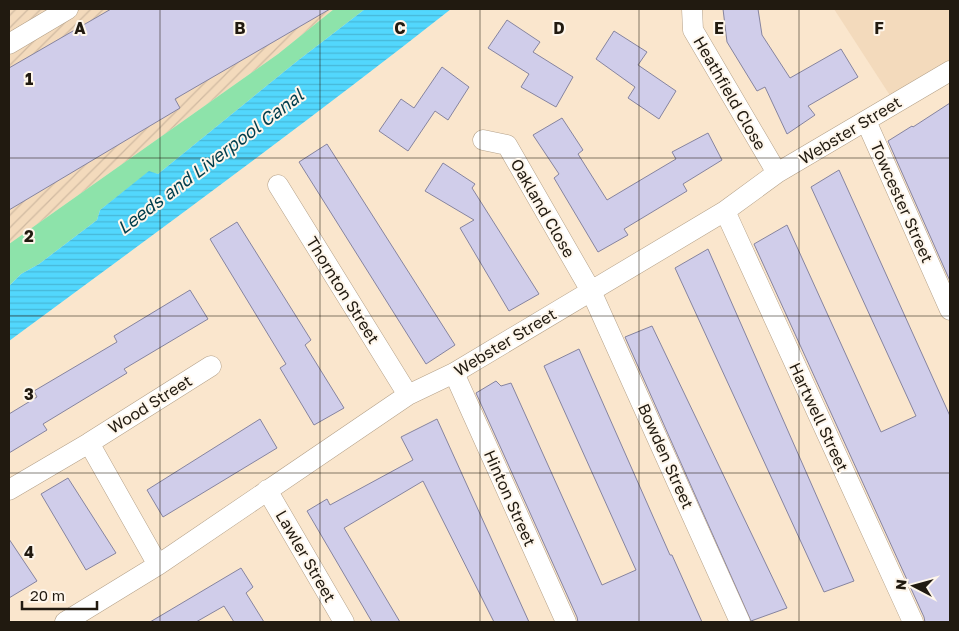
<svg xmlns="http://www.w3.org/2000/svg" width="959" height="631" font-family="'Golos Text',sans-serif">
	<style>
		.built { fill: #f3dabc }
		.industrial { fill: url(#industrial-furrows) }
		.green { fill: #8de3aa }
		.water { fill: url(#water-rules) }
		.building { fill: #d0cdea; stroke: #86849f }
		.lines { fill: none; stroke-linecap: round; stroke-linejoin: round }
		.street-casing { stroke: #b4a189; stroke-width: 21 }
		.street { stroke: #fff; stroke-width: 20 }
		.grid { fill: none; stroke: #211a10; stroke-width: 1; stroke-opacity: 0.55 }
		.labels { text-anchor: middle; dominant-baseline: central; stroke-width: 4; stroke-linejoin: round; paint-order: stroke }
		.street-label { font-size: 16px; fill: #211a10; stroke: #fef6eb }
		.water-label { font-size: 18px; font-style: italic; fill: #003e4d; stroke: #fef6eb }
		.grid-label { font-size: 16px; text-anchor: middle; font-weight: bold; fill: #211a10; stroke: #fef6eb; stroke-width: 4; stroke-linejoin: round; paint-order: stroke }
	</style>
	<defs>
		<pattern id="industrial-furrows" width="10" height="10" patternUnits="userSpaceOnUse" patternTransform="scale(1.25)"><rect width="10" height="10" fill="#f3dabc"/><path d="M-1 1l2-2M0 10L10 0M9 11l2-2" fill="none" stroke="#d0baa1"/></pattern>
		<pattern id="water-rules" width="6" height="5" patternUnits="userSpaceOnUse" patternTransform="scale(1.25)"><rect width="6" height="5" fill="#52d7fd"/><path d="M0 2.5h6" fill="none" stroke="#47b8d8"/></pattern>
	</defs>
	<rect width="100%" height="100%" fill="#fae6cd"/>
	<path class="built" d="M834,9h116v52l-59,36z"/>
	<path class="industrial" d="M9,9h325l-56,45 -269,190z"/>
	<path class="green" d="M334,9h31l-69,53 -138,112 -9,-2 -49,38 -3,10 -58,44 -18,10 -12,12v-42l269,-190z"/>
	<path class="water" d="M365,9h86c-145,114 -294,223 -442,332v-55l12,-12 18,-10 58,-44 3,-10 49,-39 9,3 138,-112z"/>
	<path class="building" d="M111,9h219l-155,90 5,9 -171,102v-142z
		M723,9h35l4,26 28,43 51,-29 17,28 -50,29 7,9 -28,19 -22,-47 -8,4 -30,-49z
		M507,20l33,22 -7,10 40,25 -17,30 -35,-20 8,-13 -41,-26z
		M614,31l33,21 -9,13 38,26 -17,28 -31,-21 7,-11 -39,-28z
		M442,67l27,20 -21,33 -13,-9 -27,40 -29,-20 22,-32 13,9z
		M950,103v178l-62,-140 24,-15 1,1z
		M562,118l21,32 -5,4 29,46 69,-41 -4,-7 36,-19 14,27 -39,24 4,7 -63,38 4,6 -30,17 -44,-74 5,-4 -26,-39z
		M327,144l128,201 -29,19 -127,-202z
		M443,163l32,21 -3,4 67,106 -30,17 -49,-83 14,-8 -49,-29z
		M839,170l111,246v206h-25l-1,-5 -170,-373 33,-19 94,207 35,-16 -105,-229z
		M237,222l74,118 -6,5 39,63 -30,17 -34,-57 6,-4 -76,-125z
		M708,249l146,332 -30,11 -149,-324z
		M190,290l18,29 -84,50 3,4 -84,51 4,6 -38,23v-39l28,-17 -3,-6 83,-49 -3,-6z
		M652,326l135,282 -36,13 -126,-284z
		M579,349l91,206h2l30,67h-124l-1,-5 -101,-224 20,-12 5,5 10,-3 91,202 34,-15 -92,-204z
		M260,419l17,29 -114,69 -16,-27z
		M437,419l92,203h-35l-71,-141 -79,47 56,94h-28l-65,-111 20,-12 3,6 83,-45 -12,-23z
		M68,478l48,75 -30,17 -45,-76z
		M9,539l28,42 -28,17z
		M241,568l12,19 -7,6 18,29h-30l-10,-16 -28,16h-46z"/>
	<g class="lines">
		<g class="street-casing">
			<path id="street" d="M692,9l1,21 84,143
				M9,44l59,-35
				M866,121l84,189
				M483,140l24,5 84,146 149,331
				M278,185l130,210
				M725,211l188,411
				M454,373l112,249
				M89,443l69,122
				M9,490l80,-47 122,-77
				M267,490l77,132
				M65,622l93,-57 250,-170 46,-22 271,-162 52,-38 173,-102"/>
		</g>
		<use href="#street" class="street"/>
	</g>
	<path class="grid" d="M160,9v613M320,9v613M480,9v613M639,9v613M799,9v613M9,158h941M9,316h941M9,473h941"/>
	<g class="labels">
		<g class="street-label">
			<text transform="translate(730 93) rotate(60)">Heathfield Close</text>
			<text transform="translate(850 130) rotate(-31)">Webster Street</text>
			<text transform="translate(902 202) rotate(66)">Towcester Street</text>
			<text transform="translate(543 208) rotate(60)">Oakland Close</text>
			<text transform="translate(343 290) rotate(58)">Thornton Street</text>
			<text transform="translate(505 342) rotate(-31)">Webster Street</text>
			<text transform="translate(150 404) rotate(-32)">Wood Street</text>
			<text transform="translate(819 417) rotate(65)">Hartwell Street</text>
			<text transform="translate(666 456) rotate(66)">Bowden Street</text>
			<text transform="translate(510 498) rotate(66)">Hinton Street</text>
			<text transform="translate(306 556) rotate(60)">Lawler Street</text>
		</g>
		<g class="water-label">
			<text transform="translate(210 161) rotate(-37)">Leeds and Liverpool Canal</text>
		</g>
	</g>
	<g class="grid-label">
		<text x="80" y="34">A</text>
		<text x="240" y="34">B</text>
		<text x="400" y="34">C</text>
		<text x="559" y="34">D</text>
		<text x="719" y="34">E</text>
		<text x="879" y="34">F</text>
		<text x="29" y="85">1</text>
		<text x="29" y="242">2</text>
		<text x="29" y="400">3</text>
		<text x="29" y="558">4</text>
	</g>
	<rect width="959" height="631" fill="none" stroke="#211a10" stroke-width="20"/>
	<g transform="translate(914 586) rotate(276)" stroke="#fef6eb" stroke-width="4" paint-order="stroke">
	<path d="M0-4L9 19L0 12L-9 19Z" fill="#211a10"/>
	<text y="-8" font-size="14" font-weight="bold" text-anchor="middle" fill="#211a10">N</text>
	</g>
	<path d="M22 601v8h75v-8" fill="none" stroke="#211a10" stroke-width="2.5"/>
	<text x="30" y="601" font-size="15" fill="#211a10" stroke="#fef6eb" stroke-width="4" paint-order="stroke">20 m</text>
</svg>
